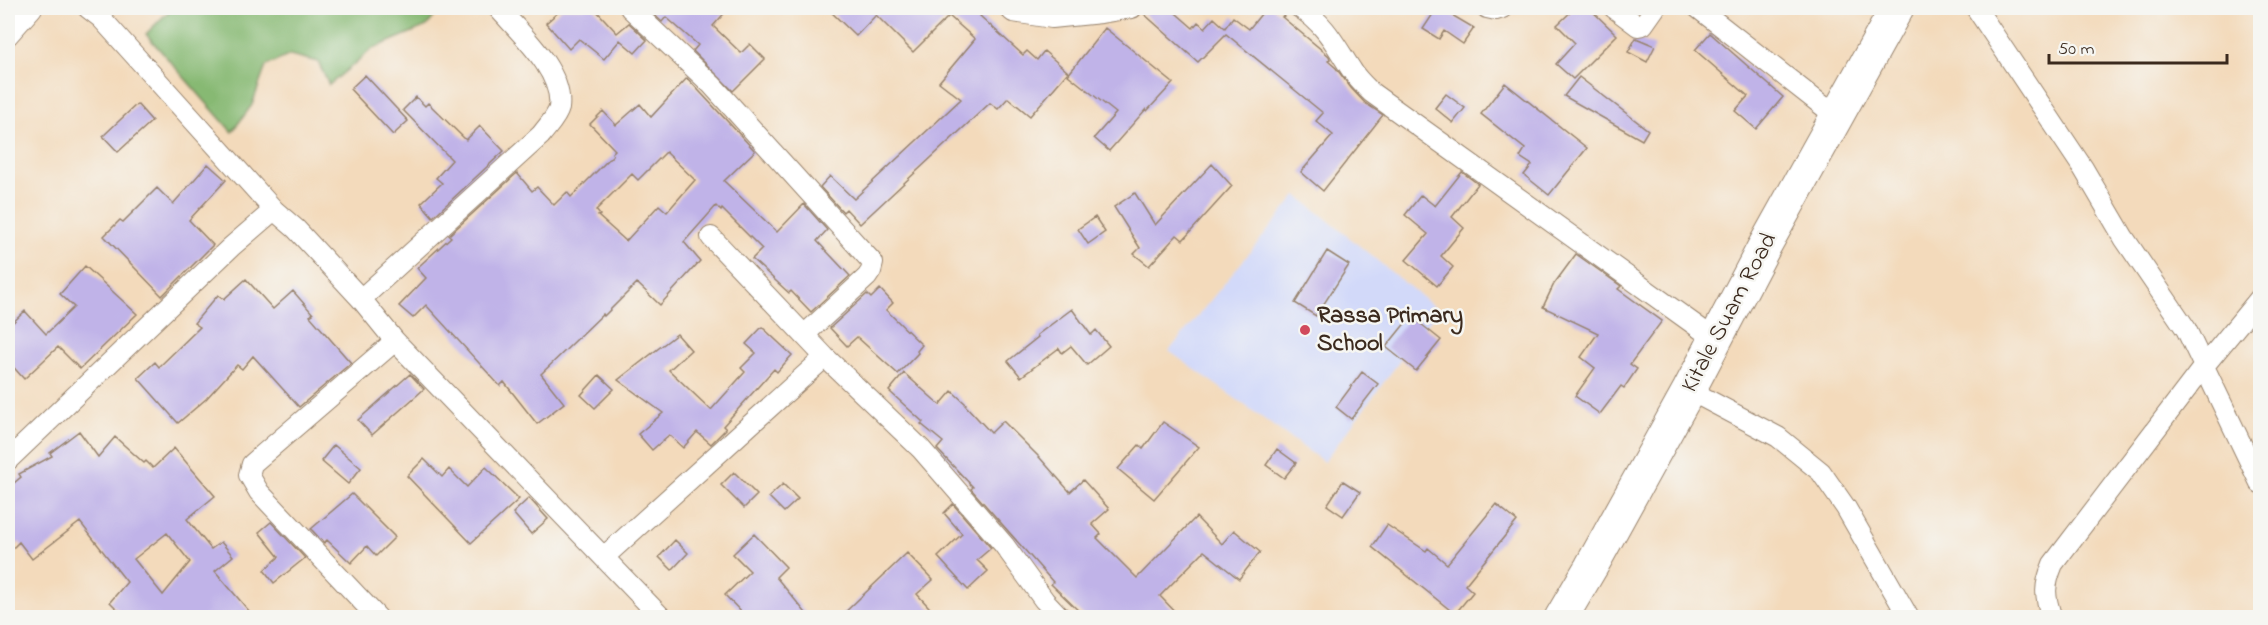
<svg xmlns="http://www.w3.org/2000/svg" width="2268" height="625" font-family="'Indie Flower',sans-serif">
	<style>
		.built { fill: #d2d9f9 }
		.forest { fill: #87b973; stroke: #617248; stroke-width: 1.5 }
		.building { fill: #c0b3e8; fill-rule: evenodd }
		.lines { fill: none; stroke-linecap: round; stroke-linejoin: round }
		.minor-casing { stroke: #97826c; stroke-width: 22 }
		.trunk-casing { stroke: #97826c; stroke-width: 35 }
		.minor { stroke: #fff; stroke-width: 20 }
		.trunk { stroke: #fff; stroke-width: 33 }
		.poi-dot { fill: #d1495b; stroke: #f6f6f2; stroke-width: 2 }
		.labels { text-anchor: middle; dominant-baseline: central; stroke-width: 5; stroke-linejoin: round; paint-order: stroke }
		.street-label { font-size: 24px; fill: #3b2a1e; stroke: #f6f6f2 }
		.poi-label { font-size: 24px; font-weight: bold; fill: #3b2a1e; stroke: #f6f6f2; text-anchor: start }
	</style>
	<rect width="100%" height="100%" fill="#f6f6f2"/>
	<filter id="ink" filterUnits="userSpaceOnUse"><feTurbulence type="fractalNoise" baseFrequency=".0167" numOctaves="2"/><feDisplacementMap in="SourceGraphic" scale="12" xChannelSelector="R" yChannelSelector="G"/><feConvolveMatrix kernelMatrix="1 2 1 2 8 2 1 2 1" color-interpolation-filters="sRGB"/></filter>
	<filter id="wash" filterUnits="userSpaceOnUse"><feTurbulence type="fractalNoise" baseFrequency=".008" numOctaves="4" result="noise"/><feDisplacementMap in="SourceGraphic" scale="24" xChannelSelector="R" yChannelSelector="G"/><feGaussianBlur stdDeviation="1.35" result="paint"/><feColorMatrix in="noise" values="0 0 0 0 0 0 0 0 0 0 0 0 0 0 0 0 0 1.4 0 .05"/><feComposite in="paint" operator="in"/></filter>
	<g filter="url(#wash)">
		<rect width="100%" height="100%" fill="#f3dabb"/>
		<path class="built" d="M1297,195l141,115 -114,152 -155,-111z"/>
		<path class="forest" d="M172,8h269l-14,18 -55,23 -43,36 -11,-23 -28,-7 -24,11 -14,39 -20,27 -86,-98z"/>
		<g id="blocks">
			<path class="building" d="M563,8h31l23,25 12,-10 18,17 -12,13 -15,-13 -16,19 -25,-20 -10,10 -23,-26z
				M647,8h82l-16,18 28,27 9,-9 15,15 -32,32 -40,-40 5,-6 -32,-28 -4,5z
				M827,8h160l-7,8 43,39 4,-4 10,9 7,-9 24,21 -38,44 -22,-18 -10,11 -8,-6 -130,121 -14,-15 -3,3 -23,-25 10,-11 24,23 107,-100 -22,-17 36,-43 -26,-23 -36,36 -37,-37 -20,21z
				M1144,8h26l23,20 5,-6 7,6 9,-10 11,10 8,-11 16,12 17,-21h7l11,8 -2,1 47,39 1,3 -2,2 8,7 15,20 14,15 18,12 -60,76 -22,-19 32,-37 -17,-14 7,-8 -97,-79 -28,28 -55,-49z
				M1437,8h3l34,20 -11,16 -19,-13 -5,8 -16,-10z
				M1575,8h14l28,27 -44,44 -17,-15 19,-21 -18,-18z
				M1105,28l68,55 -26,28 -1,-2 -37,42 -15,-13 22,-25 -48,-38z
				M1710,33l73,64 -27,32 -21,-18 13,-15 -53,-46z
				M1636,38l19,8 -8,16 -19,-10z
				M365,75l43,46 -15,14 -43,-46z
				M1579,77l69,53 -6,10 -78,-44z
				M687,78l68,73 -31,30 53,51 27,-28 23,26 -10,11 33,35 -39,36 -20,-21 -2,2 -37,-34 10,-10 -40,-40 -1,2 -5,-5 -32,36 16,19 -40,44 -23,-22 -33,33 -1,-2 -62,60 23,29 -27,21 -33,-42 -4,4 -74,-81 -13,13 -14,-12 27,-28 -9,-10 34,-31 -2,-2 68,-62 15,18 5,-4 17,18 13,-13 4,5 42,-42 -1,-2 3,-3 -25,-26 13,-13 13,14 24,-21 11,13zM666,152l29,28 -28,32 -8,-7 -33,36 -28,-25 2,-1 -4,-5 36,-36 6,6z
				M1505,83l82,65 -38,47 -25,-20 8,-10 -12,-8 5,-8 -44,-35z
				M1446,94l19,14 -12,15 -18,-15z
				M416,97l9,9 3,-3 38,37 14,-14 24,25 -71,66 -12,-14 21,-20 -6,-5 16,-18 -49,-50z
				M137,104l15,17 -34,31 -15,-16z
				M208,164l18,16 -37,40 24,25 -51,51 -58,-60 16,-16 3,2 34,-34 16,16z
				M1212,164l20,22 -49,54 -6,-5 -28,31 -15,-12 6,-6 -26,-41 21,-14 20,32z
				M1462,172l16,12 -26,33 12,11 -23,28 12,11 -16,19 -31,-26 22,-26 -23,-19 16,-20 14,11z
				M1095,217l10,15 -17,12 -10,-15z
				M1327,251l22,14 -33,51 -21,-13z
				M1576,254l45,32 -3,3 44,32 -32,43 7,5 -13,19 -3,-2 -21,28 -25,-18 20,-28 -14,-11 17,-24 -55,-26 11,-23z
				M85,266l52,48 -57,55 -22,-22 -34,32 -16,-18v-34l17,-16 21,23 28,-27 -14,-13z
				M246,279l27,30 20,-18 20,23 -3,2 41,47 -52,44 -46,-51 -11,13 -5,-4 -31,34 -28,24 -40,-45 17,-16 4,5 41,-40 -6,-4 24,-28 6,4z
				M880,289l13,14 -7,7 36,35 -5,6 1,2 -20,21 -41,-37 -10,9 -17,-18 37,-34 4,4z
				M1072,309l19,26 5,-5 13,16 -22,19 -16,-19 -9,7 -3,-5 -38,29 -13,-16 30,-24 -1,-2z
				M1411,316l30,24 -25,31 -30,-24z
				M762,327l30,28 -15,17 -3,-3 -51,57 3,3 -15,15 -14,-12 -14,16 -14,-13 -17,15 -14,-16 25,-21 -45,-33 59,-46 14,16 -22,20 42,40 34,-38 -4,-4 15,-15 -10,-9z
				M1362,372l16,12 -27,35 -15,-12z
				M904,373l36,32 12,-14 14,13 -1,1 26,28 12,-12 37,37 30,34 13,-12 26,29 -17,15 9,10 -4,4 40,40 59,-61 26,27 12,-14 26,22 -21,27 -35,-28 -44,45 21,22h-95l-35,-34 2,-2 -82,-93 2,-2 -36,-38 6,-7 -22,-18 2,-2 -34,-31z
				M410,374l14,15 -52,46 -14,-15z
				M599,375l15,14 -19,19 -14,-13z
				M1163,422l36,25 -45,52 -36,-30 21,-24 4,4z
				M79,431l19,26 17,-20 29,26 2,-2 7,7 21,-20 41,48 -28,23 24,30 10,-7 12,14 -18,15 40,47h-129l-16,-16 17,-20 -47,-60 -48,37 -13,-17 -11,11v-65l13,-11 -2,-3 33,-18 -2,-3zM167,533l23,29 -27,33 -29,-36z
				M334,445l27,23 -13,16 -27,-23z
				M1277,449l19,14 -12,15 -18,-13z
				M424,459l18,18 7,-8 18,18 19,-20 33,32 -48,44 -64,-67z
				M734,472l23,23 -13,13 -23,-23z
				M1343,481l17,11 -17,24 -16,-11z
				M783,484l15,15 -14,13 -15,-15z
				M352,494l43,43 -19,19 -9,-10 -16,17 -24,-23 -3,3 -13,-14z
				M529,498l19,21 -17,15 -18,-21z
				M953,504l38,44 -14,12 11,11 -20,19 -30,-33 24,-23 -18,-21z
				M1496,504l21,17 -52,64 8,7 -18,22 -83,-67 15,-22 39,26 2,-3 19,16z
				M271,522l34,36 -31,25 -10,-13 15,-13 -20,-25z
				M754,534l32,33 -10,10 34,41h-63l-22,-23 25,-24 -17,-17z
				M675,540l13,13 -16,17 -13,-13z
				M907,553l26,27 -16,14 22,24h-100z"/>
		</g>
	</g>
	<g filter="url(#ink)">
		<use href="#blocks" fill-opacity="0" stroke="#97826c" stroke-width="1.5"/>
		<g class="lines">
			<g class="minor-casing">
				<path id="minor" d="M88,8l13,10 173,192
					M498,8c22,25 66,64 61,100 -2,9 -13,20 -18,27l-180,164 34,42 267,277
					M630,8l82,77 161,178 -2,8 -4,6 -63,58
					M1009,8l4,4 39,6 49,-5 31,-5
					M1300,8c27,17 36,39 53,64 5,8 12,14 19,21l344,247
					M1487,8l9,2 6,-2
					M1614,8l24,18 5,-1 12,-17
					M1698,8l139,109
					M1976,8l107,160 41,70 62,91 74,154
					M8,35l24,-27
					M711,237l114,120 96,92 83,96 40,55 17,18
					M1689,390l89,47 43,35 25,36 63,110
					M8,460l223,-213 43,-37 22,19 65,70
					M604,557l221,-200
					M378,618l-119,-126 -10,-17 3,-11 143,-123
					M2052,618c-8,-23 -8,-32 1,-54l151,-198 56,-68"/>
			</g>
			<g class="trunk-casing">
				<path id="trunk" d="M1561,618l30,-51 98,-177 75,-143 133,-239"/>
			</g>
			<use href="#minor" class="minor"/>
			<use href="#trunk" class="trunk"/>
		</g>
	</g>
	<circle class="poi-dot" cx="1305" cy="330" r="6"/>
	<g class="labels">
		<g class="street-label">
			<text transform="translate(1730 313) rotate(-62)">Kitale Suam Road</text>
		</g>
		<g class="poi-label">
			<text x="1317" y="316">Rassa Primary<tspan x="1317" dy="28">School</tspan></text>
		</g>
	</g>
	<rect width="2268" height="625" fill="none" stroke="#f6f6f2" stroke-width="30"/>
	<path d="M2049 54v9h178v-9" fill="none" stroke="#3b2a1e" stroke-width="3"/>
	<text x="2058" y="54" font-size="18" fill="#3b2a1e" stroke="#f6f6f2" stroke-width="4.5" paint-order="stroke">50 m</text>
</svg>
